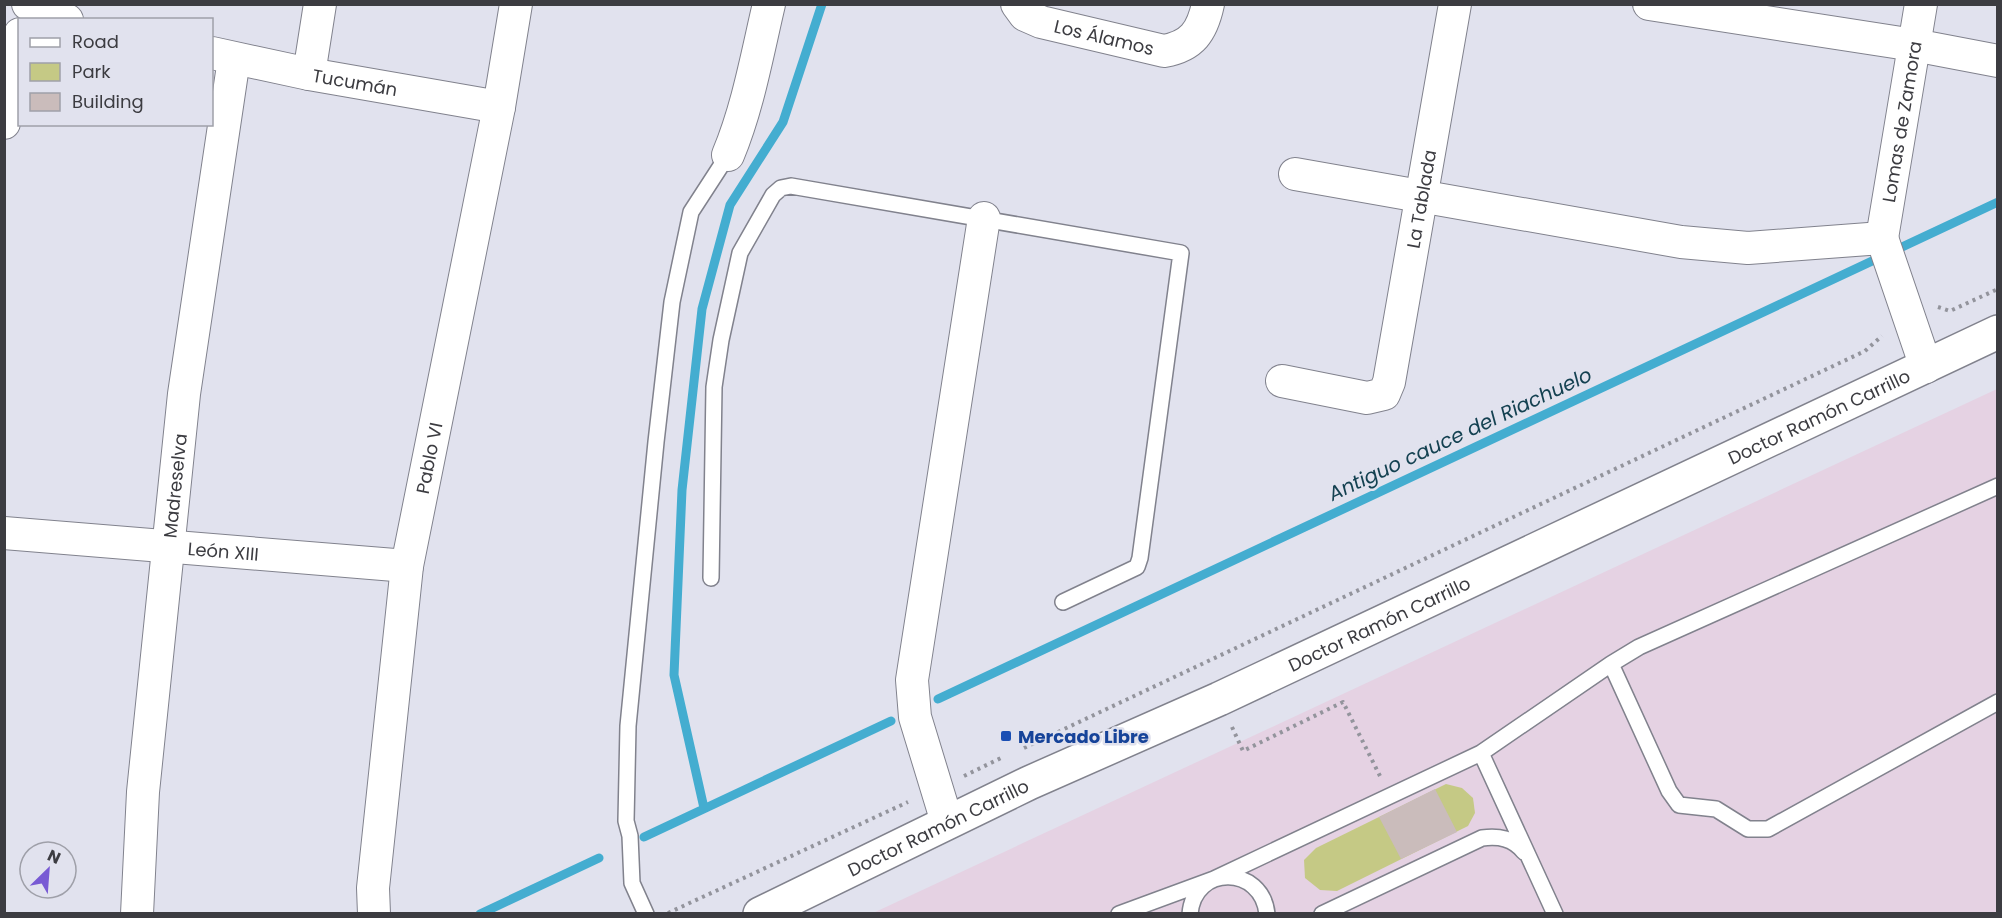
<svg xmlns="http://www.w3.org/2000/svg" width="2002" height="918" font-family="Poppins,sans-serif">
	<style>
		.industrial { fill: #e5d2e3 }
		.green { fill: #c5c985 }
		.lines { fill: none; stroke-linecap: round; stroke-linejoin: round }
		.stream { stroke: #44add0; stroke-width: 9 }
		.building { fill: #cabcbb }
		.service-casing { stroke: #81828d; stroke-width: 18 }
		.minor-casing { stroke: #81828d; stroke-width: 34 }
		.tertiary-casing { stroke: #81828d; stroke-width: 36 }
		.path { stroke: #93949c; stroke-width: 4; stroke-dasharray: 3 4.5; stroke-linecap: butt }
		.service { stroke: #fff; stroke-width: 15 }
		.minor { stroke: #fff; stroke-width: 32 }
		.tertiary { stroke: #fff; stroke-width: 33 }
		.transit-dot { fill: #1a4fb4; stroke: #e1e2ee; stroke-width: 2 }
		.labels { text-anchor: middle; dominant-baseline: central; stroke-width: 5; stroke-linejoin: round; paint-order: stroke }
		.street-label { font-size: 18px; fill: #3c3c41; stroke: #e1e2ee }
		.transit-label { font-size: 18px; font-weight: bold; fill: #164399; stroke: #e1e2ee; text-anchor: start }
		.water-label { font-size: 20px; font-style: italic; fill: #144151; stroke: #e1e2ee }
	</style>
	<rect width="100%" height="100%" fill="#e1e2ee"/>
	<path class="industrial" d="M1997,389v524h-1124z"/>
	<path class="green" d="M1446,784l16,4 11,10 2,15 -7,13 -131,65 -17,-1 -15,-12 -1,-18 12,-12z"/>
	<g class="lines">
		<path class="stream" d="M938,699l1060,-497
			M704,808l-30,-133 8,-185 20,-181 28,-104 53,-83 39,-118
			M644,837l247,-116
			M480,914l119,-56"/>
	</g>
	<path class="building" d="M1435,789l22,43 -56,27 -22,-42z"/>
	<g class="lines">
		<g class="service-casing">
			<path id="service" d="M711,578l3,-191 7,-47 19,-87 33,-58 8,-7 10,-2 390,67 -41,305 -3,9 -74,35
				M1611,664l58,127 10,14 37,4 32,20h20l230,-127
				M1481,753l130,-89 28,-17 359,-161
				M646,914l-14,-31 -2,-47 -4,-15 2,-95 28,-284 16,-140 19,-90 37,-57
				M1119,914l95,-35 267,-126 74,161
				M1190,914c4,-50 72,-49 77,0
				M1322,914l160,-76c17,-2 31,0 42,14"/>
		</g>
		<g class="minor-casing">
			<g id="minor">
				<path d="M28,4l22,12 17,4"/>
				<path id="s1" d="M1017,4l8,11 16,7 123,29c28,-5 38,-19 44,-47"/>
				<path d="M1649,4l265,41 84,16"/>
				<path id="s2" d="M212,53l97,21 190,33"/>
				<path d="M309,74l11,-70"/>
				<path d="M4,123l16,-89"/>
				<path d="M728,155c20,-48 29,-100 41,-151"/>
				<path d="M1295,174l386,68 67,6 134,-10"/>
				<path id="s3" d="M1882,238l39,-234"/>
				<path d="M1882,238l44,129"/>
				<path id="s4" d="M1282,381l85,17 17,-4 5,-12 66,-378"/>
				<path id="s5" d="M4,533l403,33"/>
				<path d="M947,822l-32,-105 -3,-37 72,-462"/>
				<path id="s6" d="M137,914l6,-122 41,-398 50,-335"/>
				<path id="s7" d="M374,914l-1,-26 34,-322 92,-459 17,-103"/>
			</g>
		</g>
		<g class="tertiary-casing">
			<g id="tertiary">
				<path id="s8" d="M760,914l269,-131 190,-84 779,-367"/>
			</g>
		</g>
		<path class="path" d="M1938,307l12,4 48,-22
			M1232,727l11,24 100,-49 37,74
			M1024,748l841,-397 17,-15
			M964,776l37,-18
			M668,913l240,-111"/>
		<use href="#service" class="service"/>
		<use href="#minor" class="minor"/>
		<use href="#tertiary" class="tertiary"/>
	</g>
	<rect class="transit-dot" x="1000" y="730" width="12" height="12" rx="3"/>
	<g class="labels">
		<g class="street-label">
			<text stroke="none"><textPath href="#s1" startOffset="96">Los Álamos</textPath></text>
			<text stroke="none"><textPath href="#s2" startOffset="146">Tucumán</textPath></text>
			<text stroke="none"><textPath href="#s3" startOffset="118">Lomas de Zamora</textPath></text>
			<text stroke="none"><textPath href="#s4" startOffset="303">La Tablada</textPath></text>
			<text stroke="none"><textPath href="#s8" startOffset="1170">Doctor Ramón Carrillo</textPath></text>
			<text stroke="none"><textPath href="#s7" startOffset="460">Pablo VI</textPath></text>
			<text stroke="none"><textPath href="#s6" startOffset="430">Madreselva</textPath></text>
			<text stroke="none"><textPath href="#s5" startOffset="220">León XIII</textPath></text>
			<text stroke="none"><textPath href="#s8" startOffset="684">Doctor Ramón Carrillo</textPath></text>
			<text stroke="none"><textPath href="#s8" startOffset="198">Doctor Ramón Carrillo</textPath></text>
		</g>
		<g class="transit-label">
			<text x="1018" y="736">Mercado Libre</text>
		</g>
		<g class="water-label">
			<text transform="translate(1460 434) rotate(-25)">Antiguo cauce del Riachuelo</text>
		</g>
	</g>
	<rect width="2002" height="918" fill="none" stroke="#3c3c41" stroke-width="12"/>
	<rect x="18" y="18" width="195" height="108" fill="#e1e2ee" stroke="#9fa0a9" stroke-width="1.5"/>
	<rect x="30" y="38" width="30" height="9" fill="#ffffff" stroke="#9fa0a9" stroke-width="1.5"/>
	<text x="72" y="48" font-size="18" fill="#3c3c41">Road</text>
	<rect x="30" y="63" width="30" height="18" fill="#c5c985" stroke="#9fa0a9" stroke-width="1.5"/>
	<text x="72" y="78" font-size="18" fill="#3c3c41">Park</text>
	<rect x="30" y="93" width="30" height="18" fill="#cabcbb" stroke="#9fa0a9" stroke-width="1.5"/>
	<text x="72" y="108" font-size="18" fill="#3c3c41">Building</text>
	<g transform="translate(48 870) rotate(25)"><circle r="28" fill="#e1e2ee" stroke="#9fa0a9" stroke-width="1.5"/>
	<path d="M0-4.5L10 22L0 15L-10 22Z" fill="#785ad4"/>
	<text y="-9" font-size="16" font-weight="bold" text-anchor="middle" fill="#3c3c41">N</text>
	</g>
</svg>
